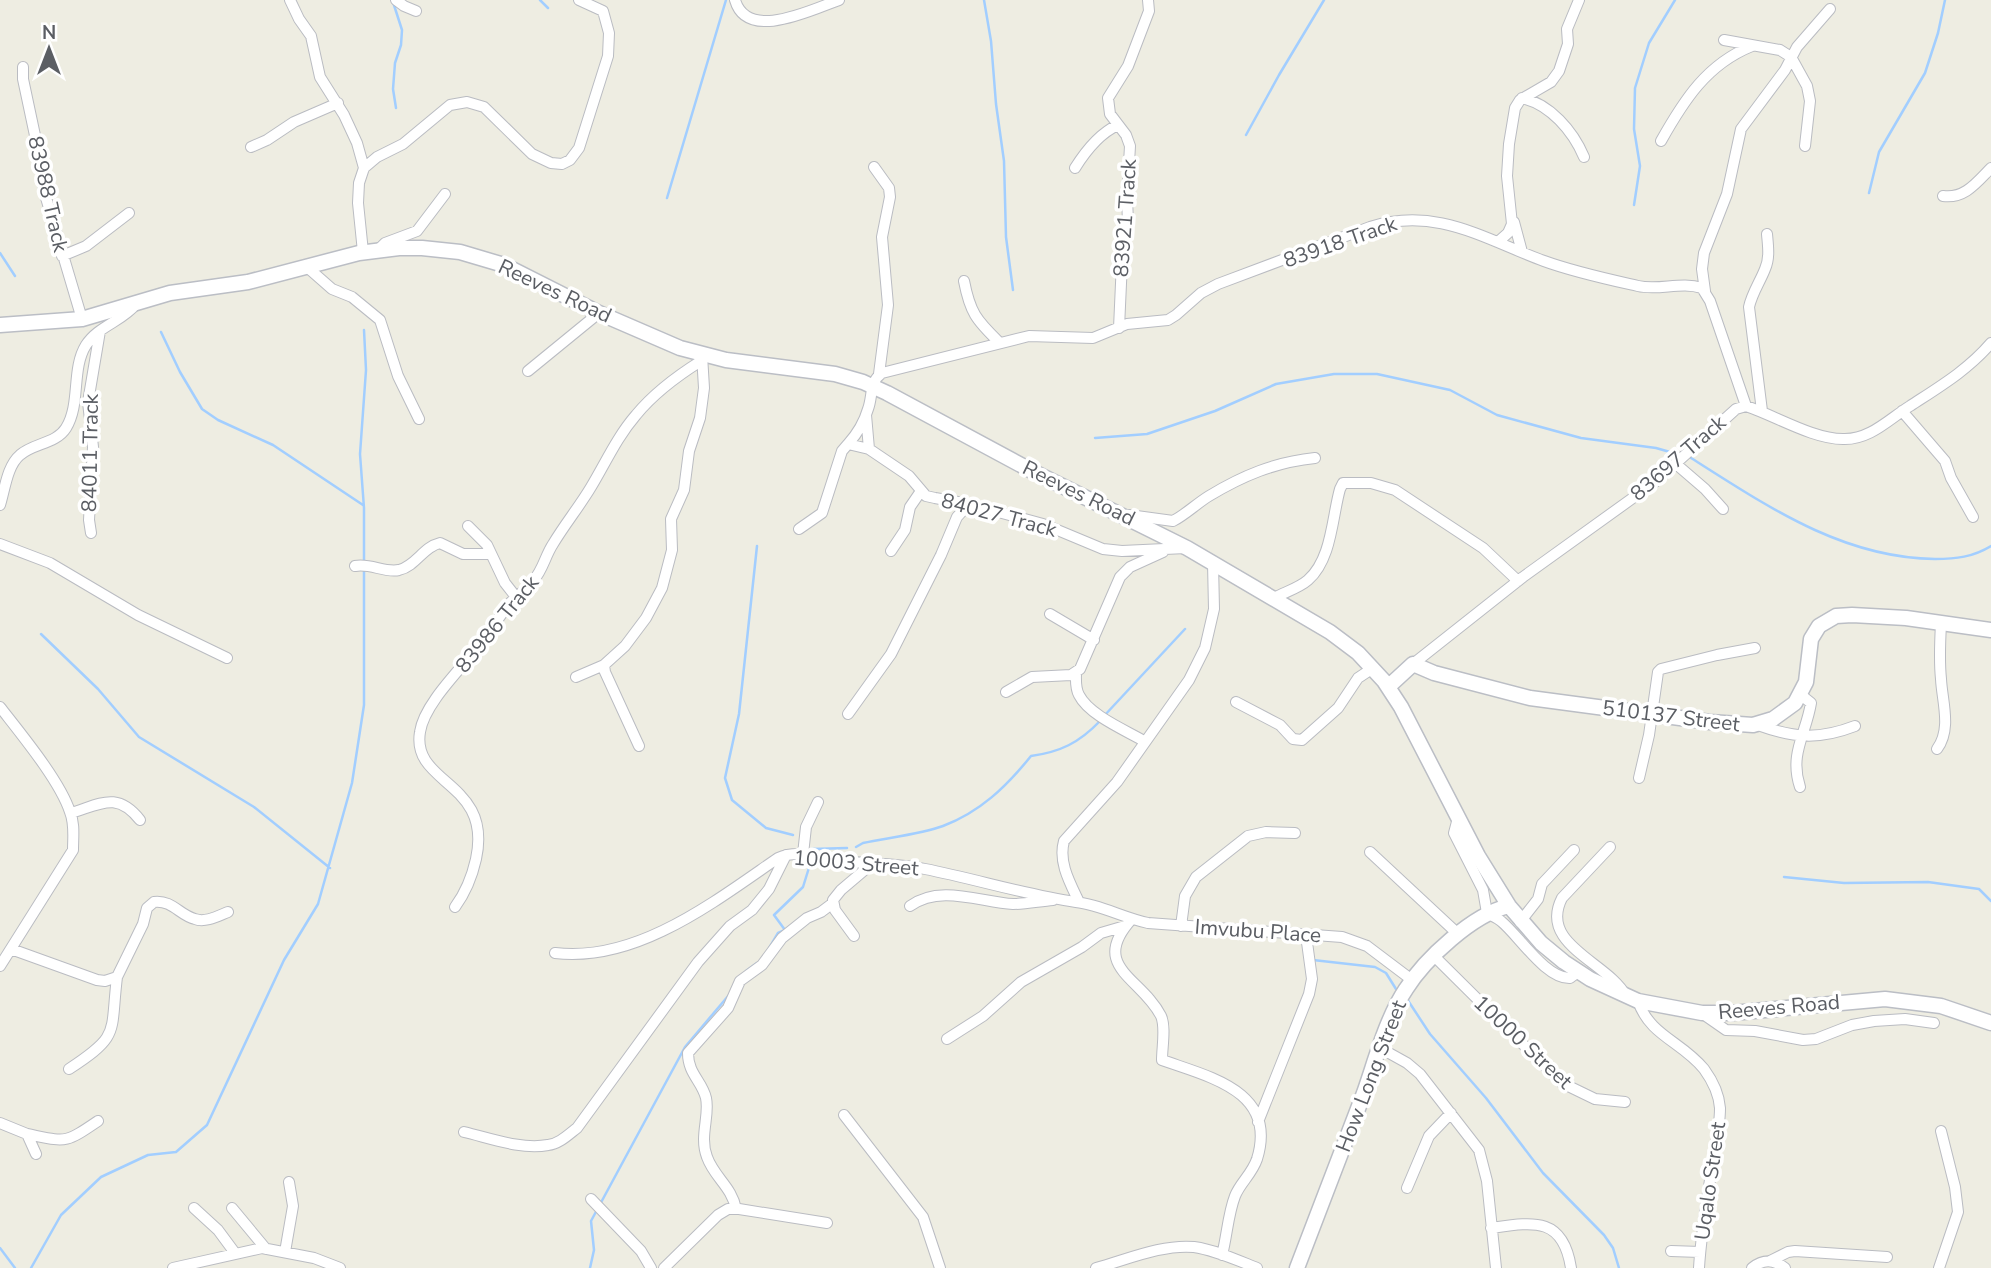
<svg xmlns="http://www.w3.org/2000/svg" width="1991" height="1268" font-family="'Nunito Sans',sans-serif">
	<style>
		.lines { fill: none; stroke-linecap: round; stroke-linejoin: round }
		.stream { stroke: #a2ceff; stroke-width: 2.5 }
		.street-casing { stroke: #babcc2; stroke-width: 12 }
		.secondary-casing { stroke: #bbbec5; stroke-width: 17 }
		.street { stroke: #fff; stroke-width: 10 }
		.secondary { stroke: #fff; stroke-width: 14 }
		.labels { text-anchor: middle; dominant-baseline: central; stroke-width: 7; stroke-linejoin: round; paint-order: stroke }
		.street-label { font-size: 21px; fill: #5b5e64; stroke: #fff }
	</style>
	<rect width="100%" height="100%" fill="#eeede2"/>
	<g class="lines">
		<path class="stream" d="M540,0l8,8
			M984,0l7,41 5,63 8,57 2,76 7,53
			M393,2l9,28 -1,15 -6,18 -2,26 3,19
			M1246,135l33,-60 45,-75
			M1869,193l10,-41 46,-79 13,-40 7,-33
			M667,198l59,-198
			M1634,205l6,-39 -6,-37 1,-41 14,-45 26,-43
			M0,253l15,23
			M161,332l19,40 22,37 16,11 55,25 90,60
			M1095,438l52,-4 68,-23 61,-27 58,-10h43l73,16 47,25 84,23 75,10 21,6
			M1691,458c76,48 151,100 244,101 21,0 38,-2 56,-13
			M757,546l-18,168 -14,64 7,22 34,28 27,7
			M41,634l57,55 41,48 115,70 76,61
			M1104,716l81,-87
			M856,847l7,-4c23,-5 59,-9 80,-17 37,-14 63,-39 88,-70 29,-4 48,-13 69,-35
			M812,849l35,-1
			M1784,877l60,6 84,-1 51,7 12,12
			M768,950l10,-17 7,-3 -11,-15 29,-28 9,-29
			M1313,960l62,7 11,6 10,16
			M746,971l11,-8
			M1407,999l23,35 56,64 57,75 61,62 9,13 6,20
			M0,1248l15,20
			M31,1268l30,-53 40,-38 47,-22 28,-3 31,-27 77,-165 34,-56 34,-121 12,-78v-197l-4,-54 6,-84 -2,-40
			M590,1268l4,-18 -3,-29 94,-174 44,-52"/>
		<g class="street-casing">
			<path id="street" d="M290,0l9,19 12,17 9,41 24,38 13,28 7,25
				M396,0l8,6 12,5
				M735,0c12,42 76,10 104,0
				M1724,40l56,10 11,7 16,29 3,15 -5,45
				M23,67v12l17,80 4,32 38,128
				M1522,98c28,6 51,33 62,59
				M1661,141c23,-41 46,-77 91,-95
				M251,147l16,-7 27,-18 44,-19
				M874,167l15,21 1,9 -8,40 6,68 -9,69
				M1075,168c10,-16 25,-35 43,-43
				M1943,196c22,3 34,-14 48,-28
				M1514,222l8,30
				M1499,241l9,-8 4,-9 -5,-48 2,-32 6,-36 5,-8 31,-18 8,-11 9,-27 -1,-15 12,-29
				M378,250l7,-7 32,-12 28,-37
				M363,252l-5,-49 1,-20 5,-15 13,-11 26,-13 47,-39 17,-3 17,5 48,47 19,9 11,1 8,-4 9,-12 29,-92 1,-23 -6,-22 -24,-11
				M62,256l24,-10 43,-33
				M307,267l25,22 20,8 28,23 18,56 21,43
				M964,281c6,31 12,39 35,61
				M1705,291l-3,-22 2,-16 23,-59 14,-65 44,-59 12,-23 33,-38
				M1119,328l3,-67 6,-38 -1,-26 3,-51 -4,-11 -16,-21 -2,-16 20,-32 21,-55 -1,-11
				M528,371l71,-58
				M1762,411l-13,-104c3,-14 11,-25 16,-38 5,-11 3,-23 2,-35
				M1902,411l43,50 6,17 22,39
				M866,415l3,34
				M1676,464l29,25 18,20
				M0,505c5,-16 7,-39 20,-50 13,-12 36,-11 46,-27 15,-24 5,-59 20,-83 12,-19 37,-24 50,-41
				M1129,515l44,6c12,-6 23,-17 36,-25 33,-20 66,-34 106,-38
				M468,526l19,19 18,38 11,14
				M799,529l23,-16 20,-62 6,-7
				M91,533l-2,-13 4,-73 -5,-45 12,-71
				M0,544l50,19 88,52 89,43
				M1186,548l-64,3 -19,-2 -60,-25 -74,-20 -34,-6 -9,-2 -17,-20 -40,-27 -21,-5c9,-10 16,-21 20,-35 5,-13 1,-27 14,-36l147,-37 64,2 34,-14 41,-4 8,-5 25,-22 17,-9 152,-57c66,-21 114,12 174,34 30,11 63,18 94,25 21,5 43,-5 64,2l8,13 36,105
				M891,551l14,-21 5,-23 11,-16
				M355,566c16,-3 29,7 44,4 17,-4 24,-23 41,-27l23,11h27
				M1274,598c11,-6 25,-10 34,-18 24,-21 24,-63 32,-91l3,-6h28l24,7 88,58 35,33
				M1050,614l44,26
				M1413,664l110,-87 132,-95 81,-73 10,-3c30,10 67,33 97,33 27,1 46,-20 67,-33 29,-19 58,-36 81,-63
				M604,665l1,7 34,74
				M1076,672c0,8 -1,16 3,23 10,20 46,35 65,46
				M576,677l28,-12 21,-19 21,-28 16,-30 10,-38 -1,-31 13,-29 5,-39 11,-33 4,-30 -2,-33
				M1006,692l26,-15 39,-2 9,-6 40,-92 10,-10 33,-15
				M1236,702l44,23 13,14 9,1 36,-32 20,-30 15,-10
				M0,707c21,27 60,74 70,105 5,12 3,25 3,38l-73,116
				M848,714l43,-60 50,-99 16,-38 12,-13
				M1758,725c36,13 61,15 97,1
				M1937,749c15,-20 5,-48 4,-70 -2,-19 -1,-37 0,-55
				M1639,778l10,-43 9,-63 3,-3 56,-14 38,-7
				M1800,787c-11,-33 6,-53 11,-84l-10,-8
				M71,813c30,-9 46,-22 69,7
				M1458,818l-4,15 29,57 4,23c5,3 11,5 15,9 17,14 44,57 68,56l8,-6
				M1610,847l-48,51c-24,47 46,64 64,98
				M1370,852l88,82
				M803,854l3,-27 12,-25
				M1079,902c-9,-19 -21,-40 -15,-61l53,-59 72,-102 16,-32 9,-39 -1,-46
				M910,906c30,-22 70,-4 103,-2 13,0 27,-3 40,-4
				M455,907c11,-15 17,-30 21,-48 17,-78 -65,-74 -56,-127 4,-29 44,-66 62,-90 10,-13 18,-27 28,-39 7,-8 17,-13 23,-22 10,-11 12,-25 20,-37 12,-20 26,-37 38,-57 15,-25 26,-50 45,-72 18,-22 41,-39 65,-54
				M1131,920c-42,47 11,58 30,96 5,11 1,31 1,44 47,17 116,31 95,99 -5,15 -17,24 -22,37 -7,18 -8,40 -13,59
				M1520,922l18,-23 4,-15 32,-34
				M1181,926l4,-30 11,-19 52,-41 18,-4 29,1
				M854,936l-19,-26 -2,-10 8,-10 33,-28
				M11,949l86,31 8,1 12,-4 26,-53 4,-16 7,-6c19,-2 25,13 41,17 10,4 23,-3 33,-7
				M555,953c81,10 159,-51 223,-95 21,-9 41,0 62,3 29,3 57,2 85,8 51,10 101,26 151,33 25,3 48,16 72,21l194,14 25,9 45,34
				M1435,957l127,126 33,16 30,3
				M1638,1001c12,35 43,40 66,68 8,11 15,25 16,39 0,20 -5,39 -8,59 -5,33 -11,67 -13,101
				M1703,1014l23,16 29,1 48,9 13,-1 36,-14 22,-4 31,-2 29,4
				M947,1039l36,-23 38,-34 61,-35 19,-14 24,-7
				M1380,1048l27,15 13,11 59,76 8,31 9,87
				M69,1069c52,-34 41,-35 48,-92
				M844,1115l79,102 17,51
				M1258,1122l51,-128 3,-15 -6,-44
				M0,1123l27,11 9,20
				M464,1132c26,6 57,18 84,13 11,-1 20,-10 29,-17l121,-166 32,-36 22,-16 17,-21 17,-34
				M27,1134c40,8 37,10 71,-13
				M1407,1188l22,-52 22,-23
				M591,1199l50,52 10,17
				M194,1208l24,22 17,23
				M232,1208l34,41
				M736,1209c-4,-22 -22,-32 -29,-52 -8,-21 3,-41 -1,-59 -4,-17 -18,-24 -18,-45l40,-45 12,-27 22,-16 20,-27 25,-20 14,-6 12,-9
				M1491,1228c42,-6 72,-12 80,40
				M1671,1251l29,1
				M285,1252l8,-46 -4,-24
				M1770,1261l18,-9 7,-1 92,6
				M173,1268l89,-20 52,10 26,10
				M664,1268l54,-53 10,-6h11l88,14
				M1096,1268c30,-8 66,-24 98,-21 21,3 43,13 63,21
				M1752,1268c11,-9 21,-9 33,0
				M1939,1268l19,-56 -3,-25 -14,-56"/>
		</g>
		<g class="secondary-casing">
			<path id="secondary" d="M0,325l82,-6 88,-26 78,-11 111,-29 40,-5h23l38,4 44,13 95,48 81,35 46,12 109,14 28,8 24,11 145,78 155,77 143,84 28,21 26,28 17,26 77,149 31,50 32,37 23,19 26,17 48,22 64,12h30l153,-14 56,7 50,17
				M1388,687l25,-23 21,9 96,25 180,24 43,3 20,-6 22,-16 11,-21 5,-43 8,-13 17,-10 16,-1 54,3 85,12
				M1297,1268c22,-58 45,-117 67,-175 12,-34 22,-74 42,-104 19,-30 67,-75 103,-83"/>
		</g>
		<use href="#street" class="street"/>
		<use href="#secondary" class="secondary"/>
	</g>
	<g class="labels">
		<g class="street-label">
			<text transform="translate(48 194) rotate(77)">83988 Track</text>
			<text transform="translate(1125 218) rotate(-86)">83921 Track</text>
			<text transform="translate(1340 242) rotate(-19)">83918 Track</text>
			<text transform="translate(555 291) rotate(25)">Reeves Road</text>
			<text transform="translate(90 453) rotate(-89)">84011 Track</text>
			<text transform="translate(1678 458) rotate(-41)">83697 Track</text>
			<text transform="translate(1079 493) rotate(26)">Reeves Road</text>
			<text transform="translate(999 515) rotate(15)">84027 Track</text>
			<text transform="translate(497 624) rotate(-51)">83986 Track</text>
			<text transform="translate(1671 716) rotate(7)">510137 Street</text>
			<text transform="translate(856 863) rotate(5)">10003 Street</text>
			<text transform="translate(1258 931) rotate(4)">Imvubu Place</text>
			<text transform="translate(1779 1007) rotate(-5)">Reeves Road</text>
			<text transform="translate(1523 1042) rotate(43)">10000 Street</text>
			<text transform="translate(1371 1076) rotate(-69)">How Long Street</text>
			<text transform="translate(1710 1181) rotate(-82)">Uqalo Street</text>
		</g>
	</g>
	<g transform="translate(49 49)" stroke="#ffffff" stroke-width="5" paint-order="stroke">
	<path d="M0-5L12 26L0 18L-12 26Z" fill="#5b5e64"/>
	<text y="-10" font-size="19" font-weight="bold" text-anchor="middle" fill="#5b5e64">N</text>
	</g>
</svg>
